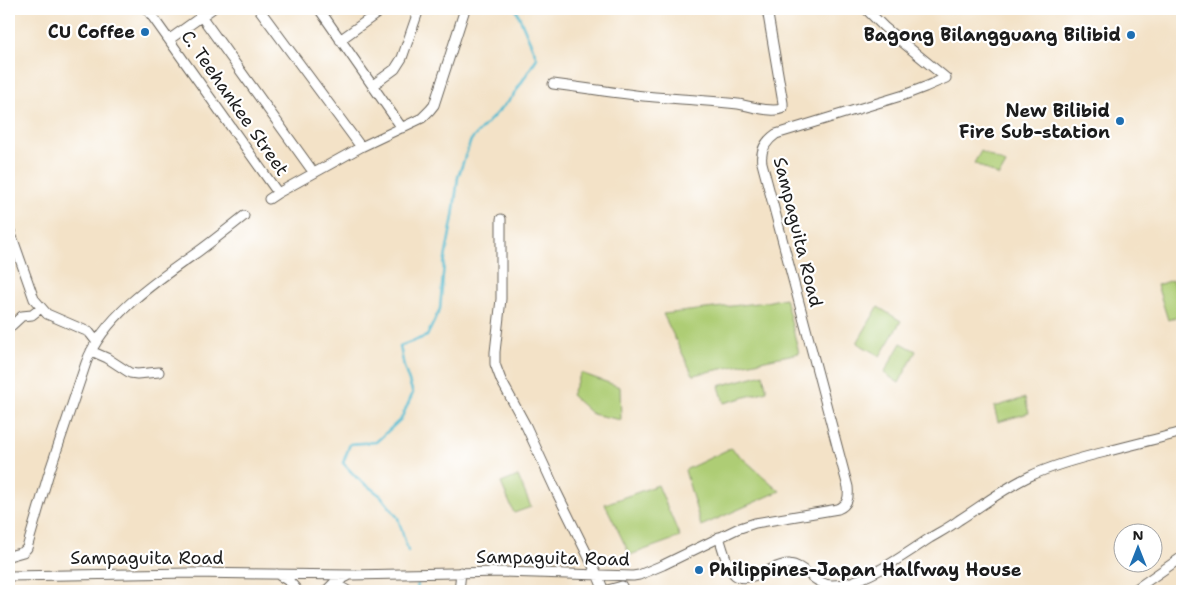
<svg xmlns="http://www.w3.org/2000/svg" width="1191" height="600" font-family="'Shantell Sans',sans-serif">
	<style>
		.green { fill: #aecd75; stroke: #657448 }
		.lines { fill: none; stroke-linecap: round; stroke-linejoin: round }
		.stream { stroke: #52bbd0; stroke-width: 2.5 }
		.minor-casing { stroke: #676158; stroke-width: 11 }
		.minor { stroke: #fff; stroke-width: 9 }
		.poi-dot { fill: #1f6fb2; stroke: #fff; stroke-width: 2 }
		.labels { text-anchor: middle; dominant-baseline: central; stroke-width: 4.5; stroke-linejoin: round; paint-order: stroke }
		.poi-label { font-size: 18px; font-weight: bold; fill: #1c1c1c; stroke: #fff; text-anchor: end }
		.street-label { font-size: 18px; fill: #1c1c1c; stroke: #fff }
	</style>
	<rect width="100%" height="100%" fill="#fff"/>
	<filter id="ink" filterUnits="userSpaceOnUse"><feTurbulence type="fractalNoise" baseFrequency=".02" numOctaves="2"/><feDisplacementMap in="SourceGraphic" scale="10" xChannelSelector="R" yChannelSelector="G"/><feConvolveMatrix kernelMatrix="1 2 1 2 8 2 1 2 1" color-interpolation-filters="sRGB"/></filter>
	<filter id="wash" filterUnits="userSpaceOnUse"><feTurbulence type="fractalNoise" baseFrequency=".0096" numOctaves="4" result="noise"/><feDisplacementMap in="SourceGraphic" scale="20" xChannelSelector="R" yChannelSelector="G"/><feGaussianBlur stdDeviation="1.12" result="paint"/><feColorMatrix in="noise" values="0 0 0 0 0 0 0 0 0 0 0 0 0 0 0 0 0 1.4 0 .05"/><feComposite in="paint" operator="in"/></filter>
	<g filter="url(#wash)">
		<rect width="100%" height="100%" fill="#f3e2c7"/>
		<path class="green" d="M981,151l25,13 -7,12 -25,-13z
			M1172,280l10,32v3l-14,5 -11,-35z
			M785,298l14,55 -106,22 -30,-61 103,-12z
			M878,307l23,14 -21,35 -23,-13z
			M901,343l15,8 -17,32 -15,-10z
			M581,373l39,14 1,33 -29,-6 -21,-19z
			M763,374l4,17 -43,12 -5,-17z
			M1025,398l4,15 -31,9 -4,-15z
			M731,448l49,43 -79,35 -16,-56z
			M518,476l13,31 -17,6 -13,-30z
			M658,485l22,52 -50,18 -25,-51z"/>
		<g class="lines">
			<path class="stream" d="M408,551l-10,-33 -17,-22 -25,-19 -13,-14 7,-19 26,-2 25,-23 12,-26 -9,-26 -4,-21 27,-10 13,-27 4,-45 9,-47 5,-40 13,-37 42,-44 24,-38 -21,-49
				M417,591l1,-8"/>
		</g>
	</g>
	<g filter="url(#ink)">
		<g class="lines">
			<g class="minor-casing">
				<path id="minor" d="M147,9l131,184
					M196,9l118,164
					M259,9l102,138
					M319,9l83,119
					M170,39l42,-30
					M340,40l43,-31
					M553,84c34,4 68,10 102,13 28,2 56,4 83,7 12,2 35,10 45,4v-5l-16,-94
					M373,85l22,-16 7,-11 17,-49
					M269,199l9,-6 83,-46 61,-29 8,-8 4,-5 31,-96
					M501,219v80l-6,53v12l6,16 25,46 30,65 41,83 7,17
					M9,228l25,71 13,15 37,16 5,2 7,9
					M9,328l13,-12 10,-1 9,-7
					M91,351l16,7 23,15 7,1 22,-2
					M719,537c3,9 9,33 16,38 5,4 13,3 18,1 5,-1 10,-3 14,-5 7,-3 14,-7 22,-7 16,1 25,21 43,21 32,0 72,-30 98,-47 10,-6 20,-11 29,-18 24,-15 45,-32 71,-44 24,-11 50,-18 75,-24 26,-7 52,-13 77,-20
					M9,556l14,-4 4,-4 21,-72 38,-113c17,-47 73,-84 113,-112 15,-11 30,-23 45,-35
					M277,574l13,8 8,9
					M9,576l182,-3 160,2 152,-3 130,4 6,-1 24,-10 74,-36 18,-6 83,-14c10,-4 11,-12 10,-22l-86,-324c-2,-12 4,-22 14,-29l128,-39 21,-8 21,-9 -62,-51 -18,-18
					M334,583l14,8
					M326,591l8,-8 14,-7
					M459,591l2,-19
					M604,591l18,-5
					M1133,591l49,-34"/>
			</g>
			<use href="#minor" class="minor"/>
		</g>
	</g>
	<g class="poi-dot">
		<circle cx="145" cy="32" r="5"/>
		<circle cx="1131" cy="35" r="5"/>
		<circle cx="1120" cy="121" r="5"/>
		<circle cx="699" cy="570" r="5"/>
	</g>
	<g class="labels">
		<g class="poi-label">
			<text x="135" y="32">CU Coffee</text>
			<text x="1121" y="35">Bagong Bilangguang Bilibid</text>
			<text x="1110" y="111">New Bilibid<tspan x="1110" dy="21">Fire Sub-station</tspan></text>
			<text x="709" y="570" text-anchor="start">Philippines-Japan Halfway House</text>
		</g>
		<g class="street-label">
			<text transform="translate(235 103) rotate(55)">C. Teehankee Street</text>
			<text transform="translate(798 232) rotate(76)">Sampaguita Road</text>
			<text x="147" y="558">Sampaguita Road</text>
			<text transform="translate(553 558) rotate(1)">Sampaguita Road</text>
		</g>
	</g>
	<rect width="1191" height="600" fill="none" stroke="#fff" stroke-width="30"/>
	<g transform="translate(1138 548)"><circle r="24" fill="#ffffff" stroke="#a4a4a4"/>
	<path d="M0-4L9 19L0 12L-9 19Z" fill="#1f6fb2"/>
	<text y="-8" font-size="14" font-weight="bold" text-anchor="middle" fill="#1c1c1c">N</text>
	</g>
</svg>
